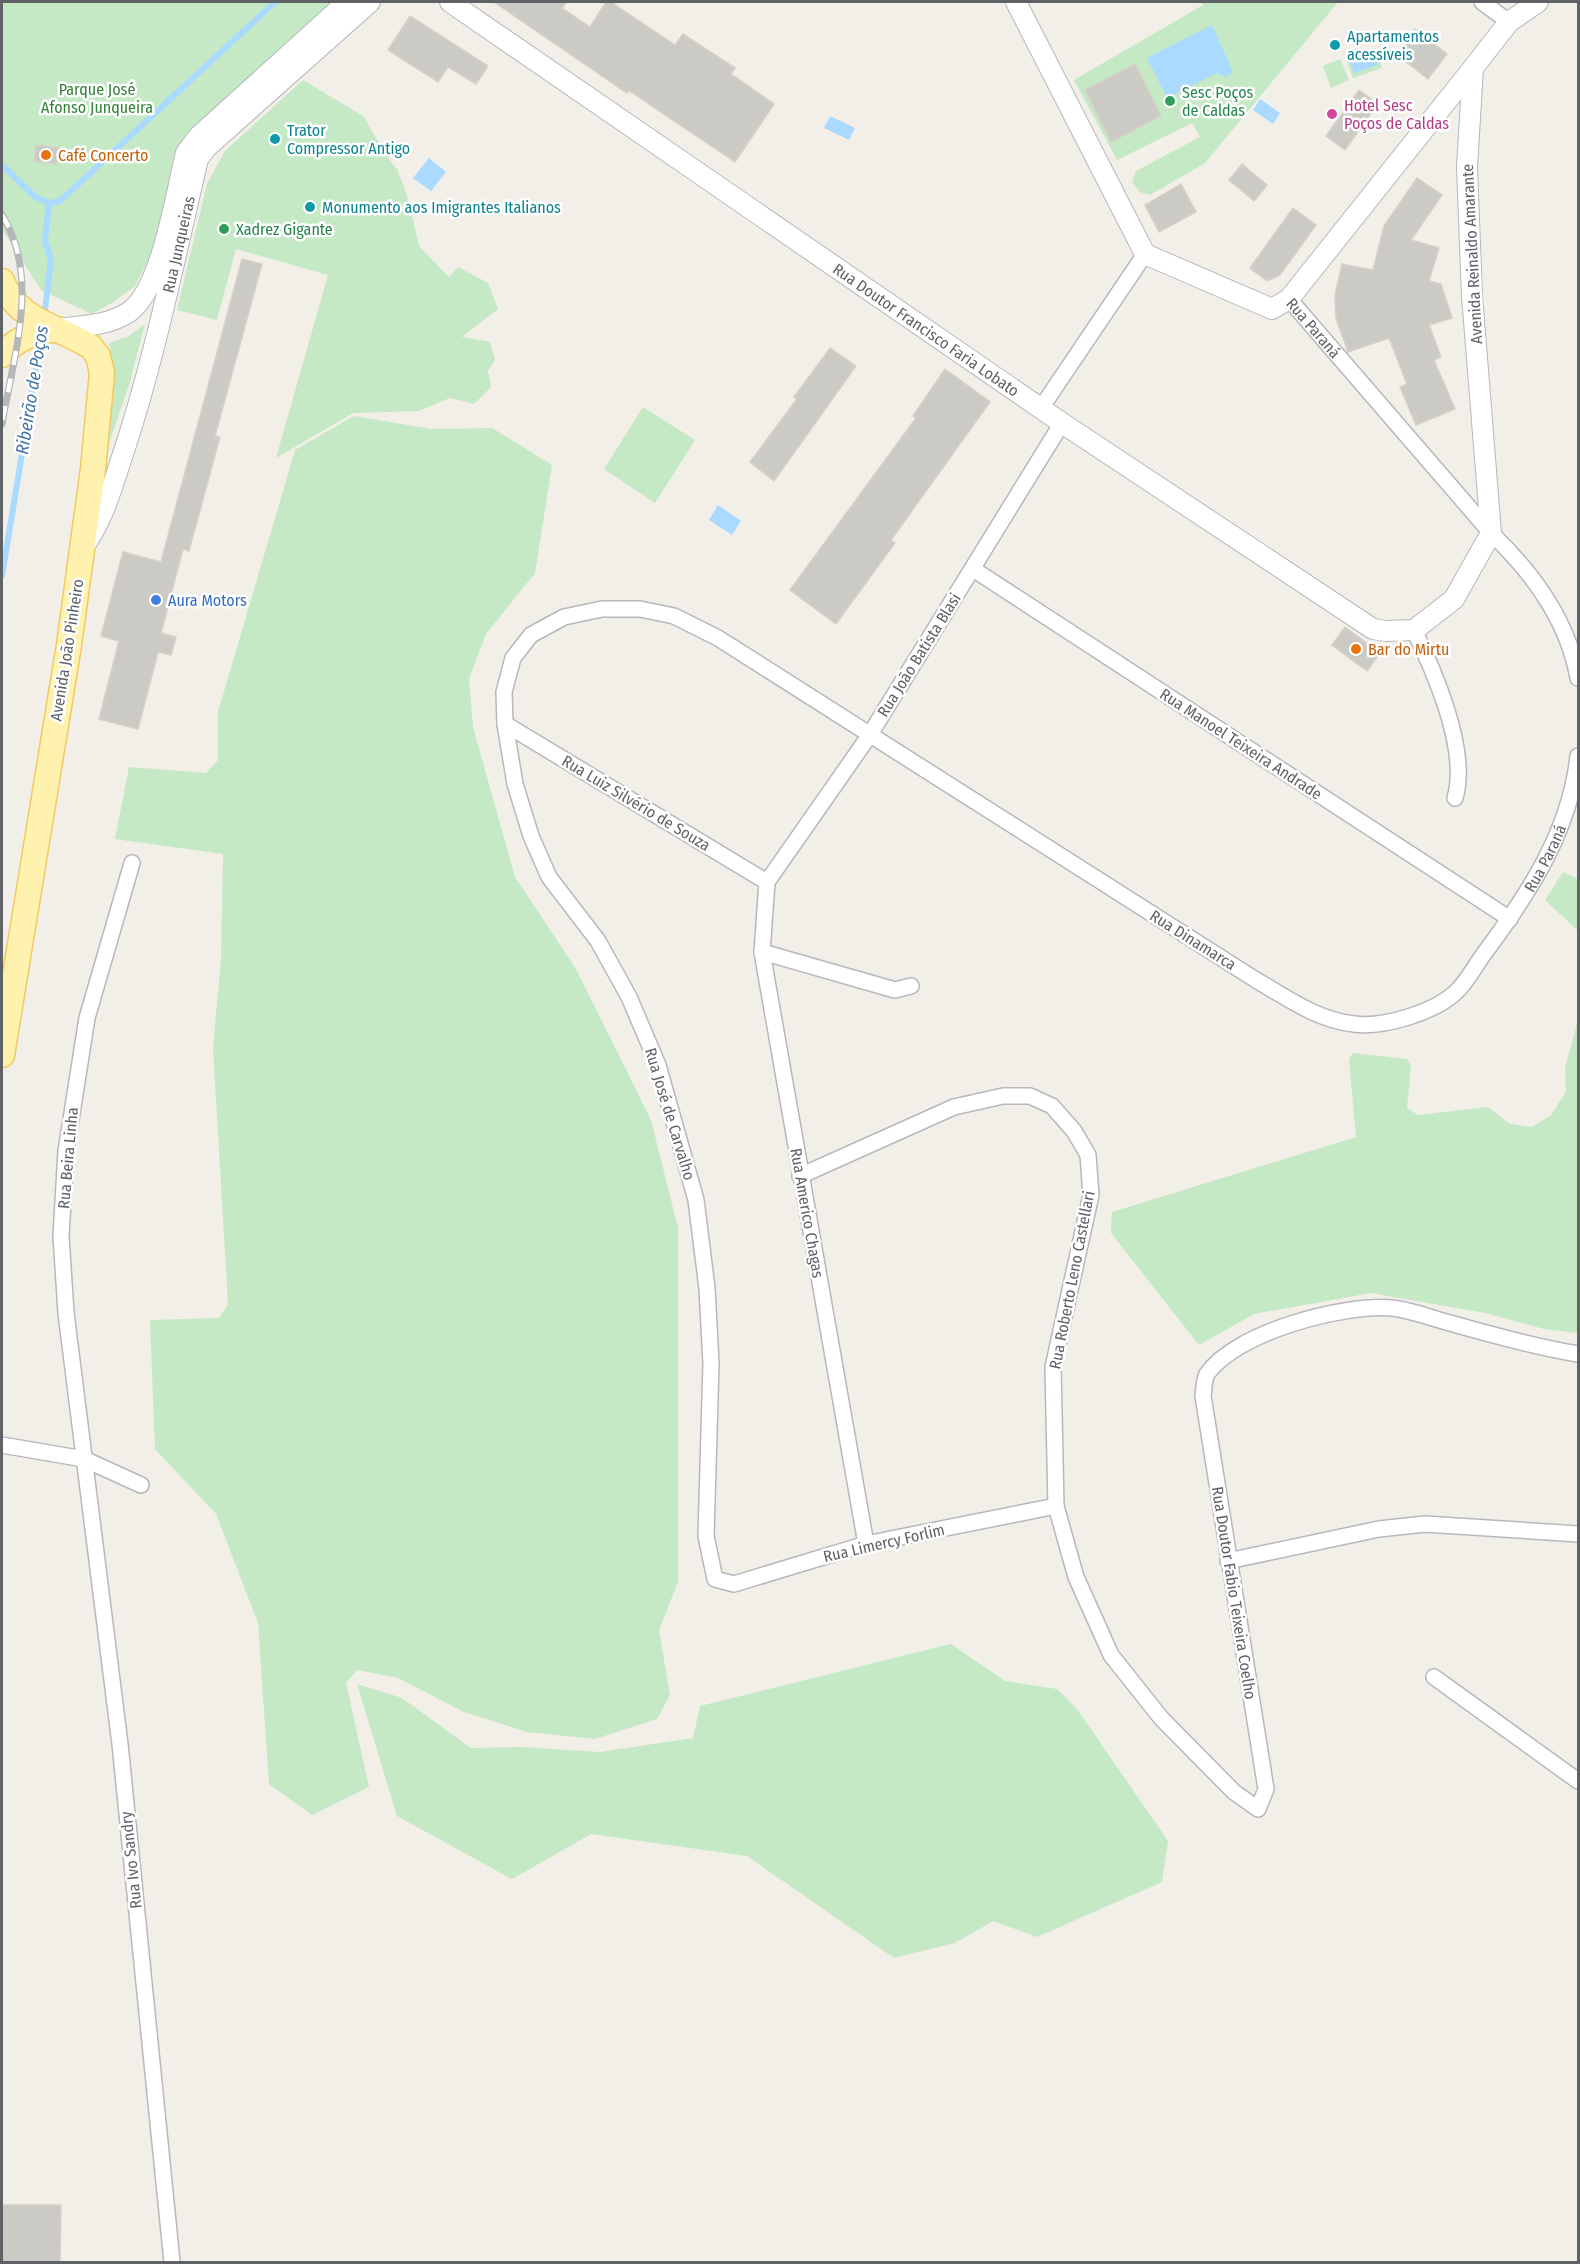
<svg xmlns="http://www.w3.org/2000/svg" width="1580" height="2264" font-family="'Fira Sans Condensed',sans-serif">
	<style>
		.green { fill: #c5e8c5 }
		.water { fill: #aadaff }
		.lines { fill: none; stroke-linecap: round; stroke-linejoin: round }
		.stream { stroke: #aadaff; stroke-width: 6 }
		.building { fill: #cccac5; stroke: #d6d1c6; stroke-width: 1.5 }
		.minor-casing { stroke: #b5b8bc; stroke-width: 18 }
		.tertiary-casing { stroke: #b5b8bc; stroke-width: 22 }
		.primary-casing { stroke: #f2c960; stroke-width: 27 }
		.minor { stroke: #fff; stroke-width: 15 }
		.tertiary { stroke: #fff; stroke-width: 20 }
		.primary { stroke: #fff2af; stroke-width: 24 }
		.rail-casing { stroke: #b6b7b8; stroke-width: 7 }
		.rail { stroke: #fff; stroke-width: 4.5; stroke-dasharray: 14; stroke-linecap: butt }
		.culture-dot { fill: #0f9aa8; stroke: #fff; stroke-width: 2 }
		.leisure-dot { fill: #2e9e5b; stroke: #fff; stroke-width: 2 }
		.hotel-dot { fill: #d1479c; stroke: #fff; stroke-width: 2 }
		.food-dot { fill: #e8710a; stroke: #fff; stroke-width: 2 }
		.shop-dot { fill: #3f7fe0; stroke: #fff; stroke-width: 2 }
		.labels { text-anchor: middle; dominant-baseline: central; stroke-width: 5; stroke-linejoin: round; paint-order: stroke }
		.culture-label { font-size: 16px; fill: #0d838f; stroke: #fff; text-anchor: start }
		.park-label { font-size: 16px; fill: #348238; stroke: #fff }
		.leisure-label { font-size: 16px; fill: #27864d; stroke: #fff; text-anchor: start }
		.hotel-label { font-size: 16px; fill: #b23c85; stroke: #fff; text-anchor: start }
		.food-label { font-size: 16px; fill: #c56008; stroke: #fff; text-anchor: start }
		.street-label { font-size: 16px; fill: #5f6368; stroke: #fff }
		.shop-label { font-size: 16px; fill: #366cbe; stroke: #fff; text-anchor: start }
		.water-label { font-size: 18px; font-style: italic; fill: #4174aa; stroke: #fff }
	</style>
	<rect width="100%" height="100%" fill="#f1efe8"/>
	<path class="green" d="M2,2h334l-151,134 -11,21 -20,91 -19,38 -20,15 -23,13 -51,-24 -39,-61z
		M1202,2h136l-133,161 -55,32 -10,-3 -8,-10 4,-11 64,-34 -8,-14 -75,37 -43,-80 129,-75z
		M1375,48l7,20 -29,10 -7,-20z
		M1340,59l9,21 -18,8 -8,-22z
		M303,80l60,36 25,42 9,11 10,26 12,51 30,31 9,-10 30,16 10,26 -36,28 28,5 5,18 -7,11 3,16 -17,17 -24,-6 -31,13 -66,2 -77,45 52,-183 -92,-26 -19,71 -40,-10 30,-126 18,-33z
		M145,324l-16,61 -33,95c7,-44 22,-93 13,-137l20,-7z
		M643,407l52,33 -40,63 -51,-34z
		M354,416l78,13 60,-1 60,37 -17,108 -49,61 -17,45 4,48 42,150 61,92 75,151 27,108v354l-19,48 11,65 -13,24 -62,20 -68,-7 -63,-20 -66,-34 -41,-8 -11,13 23,104 -57,28 -43,-31 -11,-161 -42,-109 -61,-65 -5,-129 69,-2 9,-14 -15,-256 8,-89 2,-105 -108,-15 14,-72 77,6 12,-13v-48l77,-262z
		M1563,872l15,7v52l-33,-31z
		M1578,1020v313l-34,-4 -59,-16 -114,-20 -117,21 -55,31 -88,-112 1,-21 244,-75 -7,-78 4,-6 54,6 4,7 -4,42 11,7 70,-8 22,17 22,3 19,-12 15,-23 -1,-24z
		M951,1644l54,37 52,8 20,20 91,132 -6,41 -125,55 -44,-16 -38,22 -61,15 -147,-102 -156,-22 -79,45 -115,-63 -40,-132 45,14 69,50 50,-1 79,5 93,-14 7,-32z"/>
	<path class="water" d="M1212,25l21,47 -8,5 -8,-4 -50,25 -20,-40z
		M1373,51l5,14 -24,8 -5,-13z
		M1260,99l20,14 -7,11 -20,-14z
		M830,116l25,12 -6,12 -25,-12z
		M429,158l17,14 -15,19 -18,-13z
		M718,505l23,16 -9,14 -23,-15z"/>
	<g class="lines">
		<path class="stream" d="M2,165l32,31 15,7
			M49,203l11,-2 215,-199
			M44,318l7,-58 -6,-20 4,-37
			M2,576l39,-239"/>
	</g>
	<path class="building" d="M494,2h72l-4,6 28,19 16,-25h5l64,43 8,-11 52,34 -4,6 43,30 -39,58 -107,-72 -1,3z
		M410,16l78,50 -12,18 -28,-17 -10,15 -50,-32z
		M1415,29l32,25 -19,25 -32,-25z
		M1135,64l26,52 -50,26 -26,-52z
		M1359,90l19,14 -33,46 -19,-14z
		M36,145l23,3 -3,16 -22,-3z
		M1242,164l25,21 -13,16 -25,-21z
		M1417,178l25,17 -31,45 28,8 -10,33 12,3 11,34 -23,7 12,32 -7,3 21,49 -39,16 -16,-38 7,-3 -18,-46 -41,14 -12,-34 -1,-23 7,-31 31,6 11,-44z
		M1181,184l15,28 -37,20 -14,-27z
		M1293,208l23,17 -36,50 -13,6 -17,-13z
		M242,259l20,5 -47,172 5,1 -31,114 -6,-2 -22,84 15,4 -5,18 -13,-3 -20,77 -39,-10 20,-78 -18,-5 22,-84 38,10z
		M830,348l26,18 -82,115 -24,-19 47,-63 -3,-2z
		M945,369l45,33 -99,138 4,3 -59,81 -46,-34 126,-172 -3,-2z
		M1345,627l35,26 -13,18 -35,-26z
		M2,2205h59l-1,57h-58z"/>
	<g class="lines">
		<g class="minor-casing">
			<g id="minor">
				<path d="M1482,2l27,20"/>
				<path id="s1" d="M1289,299l202,234c41,39 77,87 87,145"/>
				<path d="M1041,408l104,-154"/>
				<path d="M973,569l537,350"/>
				<path d="M1414,630c21,43 55,120 41,168"/>
				<path d="M505,724l262,158"/>
				<path d="M132,863l-45,155 -21,133 -5,85 5,77 54,431 52,518"/>
				<path d="M767,882l-5,70 104,592"/>
				<path d="M767,882l102,-146 193,-313"/>
				<path d="M762,952l133,38 16,-4"/>
				<path d="M800,1176l154,-69 49,-11h27l22,10 22,25 14,24 3,40 -38,172 3,139 20,71 35,78 50,63 73,74 24,17 8,-20 -63,-393c1,-7 1,-17 4,-22 29,-42 136,-70 185,-66 19,2 39,10 58,15 42,12 85,24 128,31"/>
				<path d="M2,1445l82,14 57,26"/>
				<path id="s2" d="M1056,1506l-190,38 -132,40 -19,-5 -9,-43 5,-172 -4,-76 -11,-88 -38,-135 -29,-68 -31,-56 -49,-64 -18,-41 -16,-52 -10,-60 -1,-32 9,-34 18,-23 33,-18 38,-8h38l34,7 44,22 538,342c31,18 61,40 98,44 30,4 81,-12 102,-32 12,-11 20,-28 30,-41 43,-58 84,-120 92,-195"/>
				<path d="M1228,1561l151,-32 46,-5 153,10"/>
				<path d="M1434,1677l144,104"/>
			</g>
		</g>
		<g class="tertiary-casing">
			<g id="tertiary">
				<path id="s3" d="M450,2l612,421 311,206 13,2 28,-1 40,-31 37,-66 -19,-237 -5,-129 6,-99 36,-46 29,-20"/>
				<path d="M1016,2l129,252 127,55 17,-10 184,-231"/>
				<path d="M57,329c24,-3 51,-3 72,-17 33,-23 47,-119 57,-159l12,-16 149,-135"/>
				<path id="s4" d="M82,549c23,-31 31,-66 43,-101 31,-95 50,-192 73,-289l9,-12 163,-145"/>
			</g>
		</g>
		<g class="primary-casing">
			<path id="primary" d="M2,281c15,40 56,45 89,66l7,9 4,17 -9,96 -24,176 -67,410
				M2,355c16,-18 32,-22 55,-26"/>
		</g>
		<use href="#minor" class="minor"/>
		<use href="#tertiary" class="tertiary"/>
		<use href="#primary" class="primary"/>
		<g class="rail-casing">
			<path id="rail" d="M2,215c39,62 11,142 0,209"/>
		</g>
		<use href="#rail" class="rail"/>
	</g>
	<g class="culture-dot">
		<circle cx="1335" cy="45" r="6"/>
		<circle cx="275" cy="139" r="6"/>
		<circle cx="310" cy="207" r="6"/>
	</g>
	<g class="leisure-dot">
		<circle cx="1170" cy="101" r="6"/>
		<circle cx="224" cy="229" r="6"/>
	</g>
	<circle class="hotel-dot" cx="1332" cy="114" r="6"/>
	<g class="food-dot">
		<circle cx="46" cy="155" r="6"/>
		<circle cx="1356" cy="649" r="6"/>
	</g>
	<circle class="shop-dot" cx="156" cy="600" r="6"/>
	<g class="labels">
		<g class="culture-label">
			<text x="1347" y="36">Apartamentos<tspan x="1347" dy="18">acessíveis</tspan></text>
			<text x="287" y="130">Trator<tspan x="287" dy="18">Compressor Antigo</tspan></text>
			<text x="322" y="207">Monumento aos Imigrantes Italianos</text>
		</g>
		<g class="park-label">
			<text x="97" y="89">Parque José<tspan x="97" dy="18">Afonso Junqueira</tspan></text>
		</g>
		<g class="leisure-label">
			<text x="1182" y="92">Sesc Poços<tspan x="1182" dy="18">de Caldas</tspan></text>
			<text x="236" y="229">Xadrez Gigante</text>
		</g>
		<g class="hotel-label">
			<text x="1344" y="105">Hotel Sesc<tspan x="1344" dy="18">Poços de Caldas</tspan></text>
		</g>
		<g class="food-label">
			<text x="58" y="155">Café Concerto</text>
			<text x="1368" y="649">Bar do Mirtu</text>
		</g>
		<g class="street-label">
			<text stroke="none"><textPath href="#s4" startOffset="321">Rua Junqueiras</textPath></text>
			<text transform="translate(1472 254) rotate(-93)">Avenida Reinaldo Amarante</text>
			<text stroke="none"><textPath href="#s3" startOffset="578">Rua Doutor Francisco Faria Lobato</textPath></text>
			<text stroke="none"><textPath href="#s1" startOffset="38">Rua Paraná</textPath></text>
			<text transform="translate(67 650) rotate(-81)">Avenida João Pinheiro</text>
			<text transform="translate(919 655) rotate(-58)">Rua João Batista Blasi</text>
			<text transform="translate(1241 744) rotate(33)">Rua Manoel Teixeira Andrade</text>
			<text transform="translate(636 803) rotate(31)">Rua Luiz Silvério de Souza</text>
			<text stroke="none"><textPath href="#s2" startOffset="2562">Rua Paraná</textPath></text>
			<text transform="translate(1193 940) rotate(32)">Rua Dinamarca</text>
			<text transform="translate(670 1114) rotate(73)">Rua José de Carvalho</text>
			<text transform="translate(68 1158) rotate(-85)">Rua Beira Linha</text>
			<text transform="translate(807 1213) rotate(80)">Rua Americo Chagas</text>
			<text transform="translate(1072 1280) rotate(-79)">Rua Roberto Leno Castellari</text>
			<text transform="translate(884 1543) rotate(-13)">Rua Limercy Forlim</text>
			<text transform="translate(1234 1593) rotate(81)">Rua Doutor Fabio Teixeira Coelho</text>
			<text transform="translate(131 1860) rotate(-96)">Rua Ivo Sandry</text>
		</g>
		<g class="shop-label">
			<text x="168" y="600">Aura Motors</text>
		</g>
		<g class="water-label">
			<text transform="translate(32 390) rotate(-81)">Ribeirão de Poços</text>
		</g>
	</g>
	<rect width="1580" height="2264" fill="none" stroke="#5f6368" stroke-width="6"/>
</svg>
